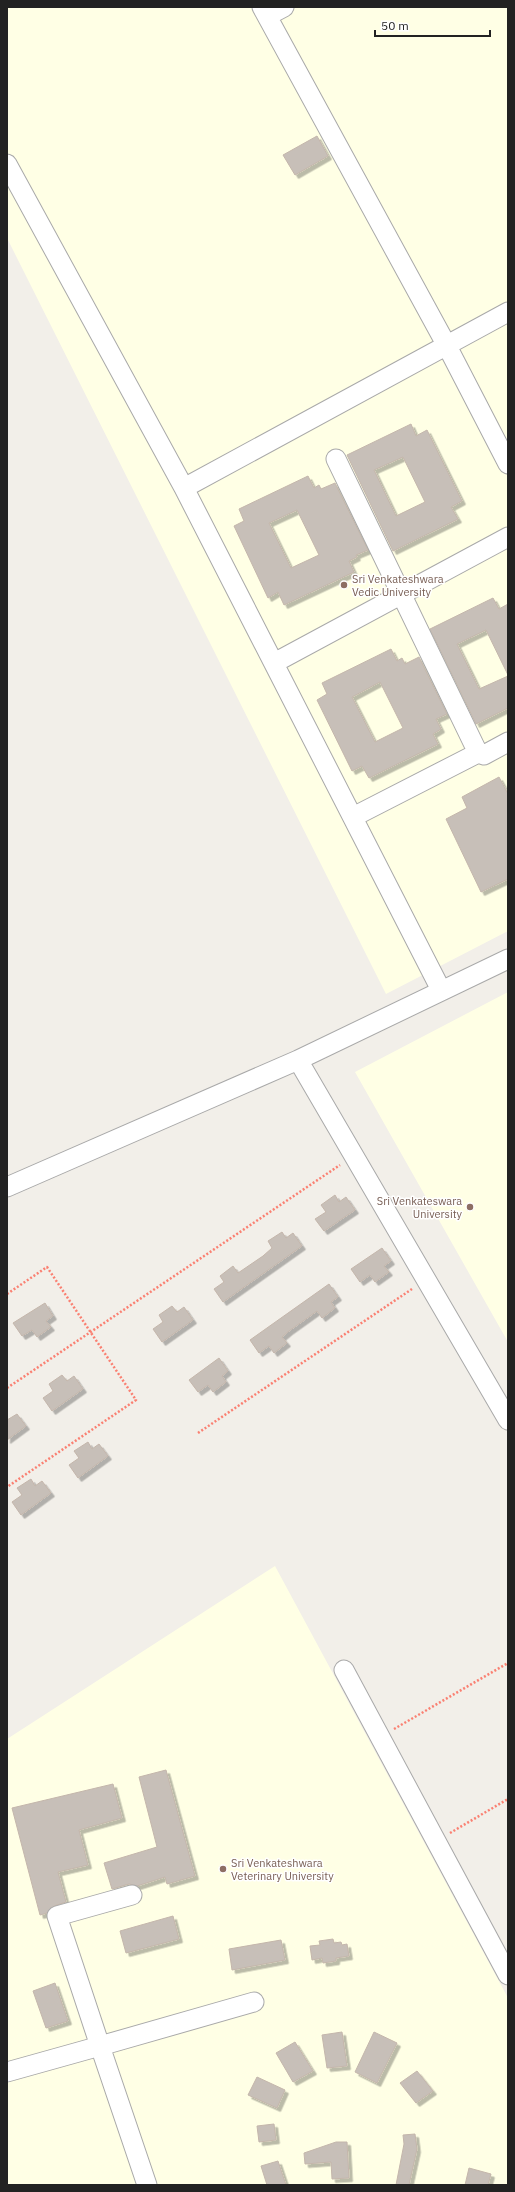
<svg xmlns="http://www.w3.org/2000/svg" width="515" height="2192" font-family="'IBM Plex Sans',sans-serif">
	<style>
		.education { fill: #ffffe5 }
		.building { fill: #c7bfb8; stroke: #c4b6ab; fill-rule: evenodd; filter: url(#shadow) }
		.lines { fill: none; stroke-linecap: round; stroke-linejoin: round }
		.minor-casing { stroke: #a9a9a9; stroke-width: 21 }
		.path { stroke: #fa8072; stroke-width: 2.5; stroke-dasharray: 2 2; stroke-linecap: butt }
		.minor { stroke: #fff; stroke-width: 19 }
		.education-dot { fill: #8d6e63; stroke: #fff; stroke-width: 1.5 }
		.labels { text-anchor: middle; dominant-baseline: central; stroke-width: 3; stroke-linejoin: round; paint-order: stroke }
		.education-label { font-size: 11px; fill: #785e54; stroke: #fff; text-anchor: start }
	</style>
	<defs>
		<filter id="shadow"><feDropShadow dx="3.5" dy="3.5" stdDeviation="0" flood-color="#0004"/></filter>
	</defs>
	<rect width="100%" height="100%" fill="#f2efe9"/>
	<path class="education" d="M7,7h501v924l-122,63 -379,-756z
		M508,992v350l-153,-270z
		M275,1566l233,432v187h-501v-446z"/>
	<path class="building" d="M317,136l11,20 -33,19 -12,-20z
		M411,424l5,12 11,-6 35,71 -11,6 7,12 -65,32 -46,-96zM403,457l22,45 -29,14 -22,-46z
		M308,476l6,12 5,-3 2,4 14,-6 33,67 -12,5 1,2 -8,4 5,11 -70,33 -6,-13 -10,6 -34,-72 10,-5 -5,-12zM297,510l22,45 -28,13 -22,-45z
		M493,598l6,11 9,-5v71l-22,-45 -29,14 22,45 29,-13v32l-32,16 -46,-95z
		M391,649l6,12 5,-3 3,6 14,-7 28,57 -11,5 5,10 -8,5 5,10 -69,34 -7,-12 -10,5 -35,-71 10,-6 -5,-11zM380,682l23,46 -28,14 -23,-45z
		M499,777l9,17v85l-27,13 -35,-73 21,-11 -5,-11z
		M335,1195l4,7 7,-5 9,13 -31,21 -9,-12 11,-7 -5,-7z
		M282,1232l4,6 7,-5 9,13 -79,56 -9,-13 10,-7 -4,-6 13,-10 5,7 25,-17 9,-8 -4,-7z
		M382,1248l9,13 -7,5 5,6 -14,10 -5,-7 -10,7 -9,-13z
		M329,1284l9,13 -7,5 4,6 -13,10 -5,-7 -28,20 -7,6 5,6 -13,10 -5,-7 -10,7 -9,-13z
		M45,1303l8,13 -7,5 5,6 -14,10 -5,-7 -10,6 -9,-13z
		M172,1306l5,6 7,-5 9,13 -31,22 -9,-13 10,-7 -4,-7z
		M219,1358l9,13 -6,5 4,6 -13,10 -5,-7 -10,7 -9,-12z
		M62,1375l5,6 7,-5 9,13 -31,22 -9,-13 10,-7 -4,-7z
		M17,1414l9,12 -19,14v-20z
		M88,1442l4,7 7,-5 9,12 -30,22 -9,-13 10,-7 -5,-7z
		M31,1479l4,7 7,-5 9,12 -30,22 -9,-13 10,-7 -5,-7z
		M166,1770l29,106 -28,8 -2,-7 -28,9 -8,-2 -17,5 -8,-26 53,-16 -18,-70z
		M113,1784l9,34 -43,12 9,35 -30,7 8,30 -12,4 -7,7 -7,2 -28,-107z
		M173,1916l6,23 -53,14 -6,-22z
		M333,1939l1,4 7,-1 1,3 5,-1 2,12 -13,2v3l-13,2 -1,-5 -10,2 -2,-14 10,-1 -1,-4z
		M281,1940l4,20 -53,10 -3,-21z
		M55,1983l13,38 -22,7 -13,-37z
		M342,2032l5,34 -20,2 -5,-33z
		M374,2032l23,11 -20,40 -22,-11z
		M295,2042l18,29 -20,11 -17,-29z
		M417,2071l16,20 -17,12 -16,-20z
		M257,2077l28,13 -8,18 -29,-13z
		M274,2124l2,16 -17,2 -2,-16z
		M415,2134l2,15 -8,36h-13l8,-41 -1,-9z
		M336,2142h11l2,36 -17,1 -1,-17 -26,2 -1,-11z
		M278,2161l8,24h-19l-6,-19z
		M469,2168l22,6 -3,11h-23z"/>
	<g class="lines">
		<g class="minor-casing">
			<path id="minor" d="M262,7l185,339 61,118
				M267,16l17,-9
				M7,164l177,324 257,502
				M336,459l142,294 6,2 24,-13
				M184,488l324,-176
				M274,663l234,-126
				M353,817l125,-64
				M298,1060l210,360
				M7,1187l291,-127 210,-101
				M344,1670l164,305
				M132,1895l-75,21 43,130 154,-44
				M7,2072l93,-26 47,139"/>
		</g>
		<path class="path" d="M7,1294l40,-27 89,133 -129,87
			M7,1388l333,-223
			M198,1433l214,-144
			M394,1729l114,-66
			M450,1833l58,-34"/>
		<use href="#minor" class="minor"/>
	</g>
	<g class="education-dot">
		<circle cx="344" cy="585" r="4"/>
		<circle cx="470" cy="1207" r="4"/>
		<circle cx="223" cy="1869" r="4"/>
	</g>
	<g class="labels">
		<g class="education-label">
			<text x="352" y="579">Sri Venkateshwara<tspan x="352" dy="13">Vedic University</tspan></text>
			<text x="462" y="1201" text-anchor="end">Sri Venkateswara<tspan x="462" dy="13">University</tspan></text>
			<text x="231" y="1863">Sri Venkateshwara<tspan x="231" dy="13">Veterinary University</tspan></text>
		</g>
	</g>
	<rect width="515" height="2192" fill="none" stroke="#222222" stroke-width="16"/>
	<path d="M375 30v6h115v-6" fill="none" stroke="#222222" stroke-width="2"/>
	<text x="381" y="30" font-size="12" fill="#222222" stroke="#ffffff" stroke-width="3" paint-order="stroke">50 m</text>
</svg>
